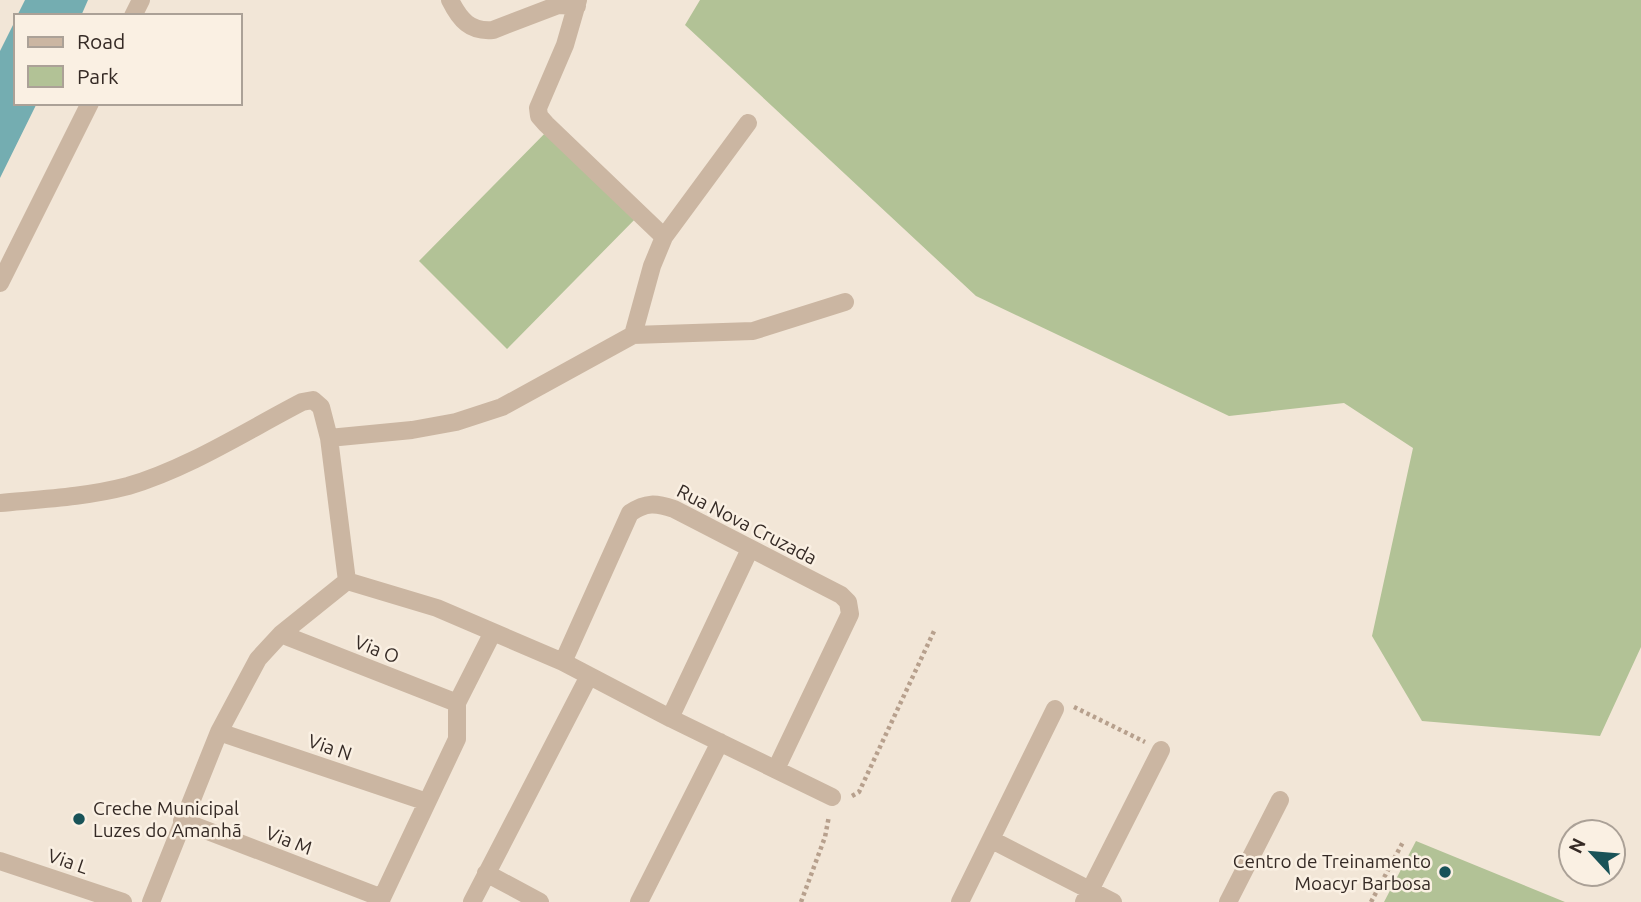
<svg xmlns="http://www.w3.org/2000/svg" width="1641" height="902" font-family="Ubuntu,sans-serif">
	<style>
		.green { fill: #b2c296 }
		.water { fill: #74adb1 }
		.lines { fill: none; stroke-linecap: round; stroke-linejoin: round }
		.path { stroke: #b7a08d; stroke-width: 4.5; stroke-dasharray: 3.5 3.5; stroke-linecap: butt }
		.minor { stroke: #cbb6a2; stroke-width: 18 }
		.poi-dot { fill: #195358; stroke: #faf0e3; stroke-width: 2.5 }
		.labels { text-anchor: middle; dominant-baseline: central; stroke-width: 5; stroke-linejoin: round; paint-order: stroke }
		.street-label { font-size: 19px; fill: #352a25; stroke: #faf0e3 }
		.poi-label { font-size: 19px; fill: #352a25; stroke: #faf0e3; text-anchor: start }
	</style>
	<rect width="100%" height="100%" fill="#f2e6d7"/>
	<path class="green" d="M700,0h941v647l-41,89 -178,-15 -50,-85 41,-188 -69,-45 -115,13 -253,-120 -291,-271z
		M556,122l88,88 -137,139 -88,-88z
		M1416,841l149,61h-181z"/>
	<path class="water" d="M25,0h63l-7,16h-64z
		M16,19v84h21l-37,75v-127z"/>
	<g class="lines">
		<path class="path" d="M1074,707l71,35
			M852,796l7,-4 76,-163
			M801,902l24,-65 4,-21
			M1371,902l32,-60"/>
		<path class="minor" d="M450,0c10,20 20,32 43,30l65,-25 19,1
			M578,0l-13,45 -27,63 1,8 7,8 118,113
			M133,16l8,-16
			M0,283l90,-180
			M633,335l19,-69 12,-29 84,-114
			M329,438l83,-8 44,-8 46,-15 131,-72 120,-4 92,-29
			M0,503c43,-4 86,-6 128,-17 61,-18 118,-55 174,-84l11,-2 8,7 8,31 18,143
			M347,581l90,27 126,54 107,56 162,79
			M281,634l176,69
			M563,662l67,-149c16,-11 26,-10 44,-4l167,86 7,7 2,12 -74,155
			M670,718l80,-169
			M219,732l208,70
			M182,821l200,77
			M992,840l121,62
			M0,861l123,41
			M486,873l54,29
			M151,902l68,-170 39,-73 23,-25 66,-53
			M380,902l77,-163v-36l36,-71
			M472,902l117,-226
			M639,902l81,-160
			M960,902l95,-193
			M1084,902l77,-152
			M1228,902l52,-102"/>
	</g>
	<g class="poi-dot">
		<circle cx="79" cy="819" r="7"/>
		<circle cx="1445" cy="872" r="7"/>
	</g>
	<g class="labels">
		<g class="street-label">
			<text transform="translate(747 524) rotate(27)">Rua Nova Cruzada</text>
			<text transform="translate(377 649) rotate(21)">Via O</text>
			<text transform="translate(330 747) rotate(19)">Via N</text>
			<text transform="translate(289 840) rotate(21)">Via M</text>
			<text transform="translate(68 861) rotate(19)">Via L</text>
		</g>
		<g class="poi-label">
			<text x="93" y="808">Creche Municipal<tspan x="93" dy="22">Luzes do Amanhã</tspan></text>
			<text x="1431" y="861" text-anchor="end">Centro de Treinamento<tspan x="1431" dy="22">Moacyr Barbosa</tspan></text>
		</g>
	</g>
	<rect x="14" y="14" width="228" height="91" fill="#faf0e3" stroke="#aba197" stroke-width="2"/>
	<rect x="28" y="37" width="35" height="10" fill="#cbb6a2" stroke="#aba197" stroke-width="2"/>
	<text x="77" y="49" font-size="21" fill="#352a25">Road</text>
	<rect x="28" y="66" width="35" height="21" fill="#b2c296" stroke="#aba197" stroke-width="2"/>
	<text x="77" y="84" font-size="21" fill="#352a25">Park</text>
	<g transform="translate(1592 853) rotate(296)"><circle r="33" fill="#faf0e3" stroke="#aba197" stroke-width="2"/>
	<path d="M0-5L12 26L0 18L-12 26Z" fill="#195358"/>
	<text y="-10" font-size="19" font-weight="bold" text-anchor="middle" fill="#352a25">N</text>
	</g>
</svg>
